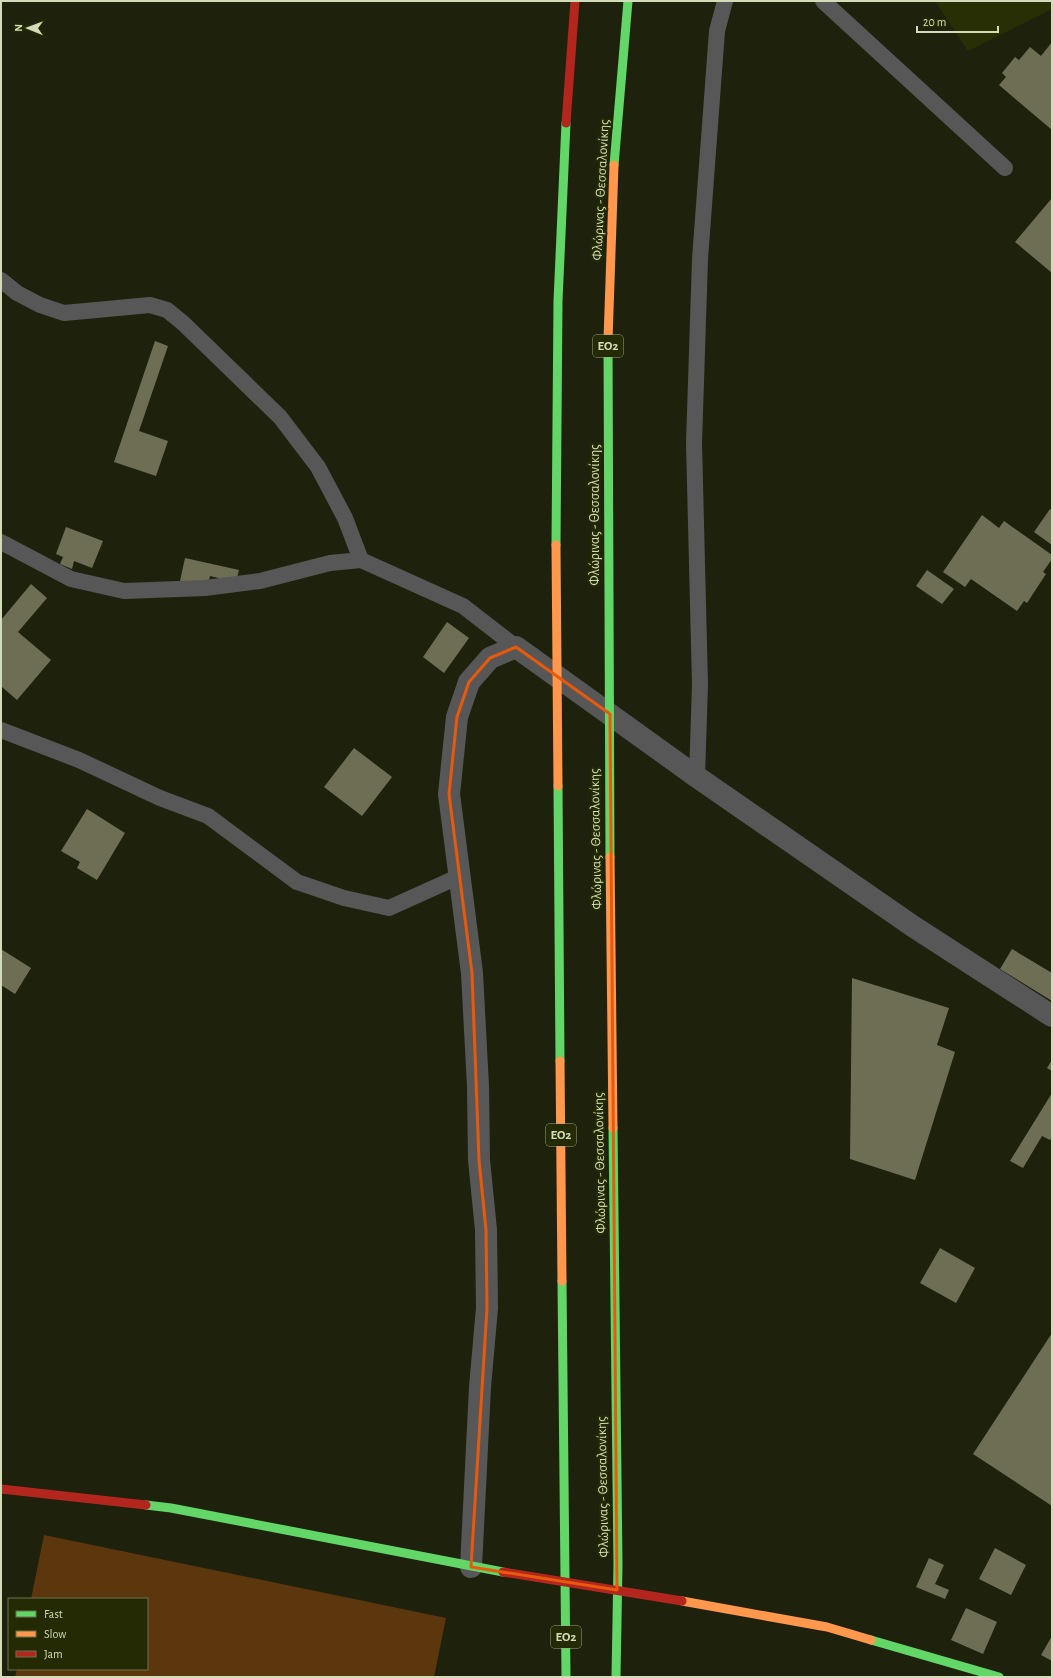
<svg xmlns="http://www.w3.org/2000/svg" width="1053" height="1678" font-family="'Alegreya Sans',sans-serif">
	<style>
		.built { fill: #282f05 }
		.green { fill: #5c360c }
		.building { fill: #6e6e55 }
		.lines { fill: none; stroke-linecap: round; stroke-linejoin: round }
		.lane { stroke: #585758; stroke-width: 16 }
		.street { stroke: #585758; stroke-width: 22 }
		.fast { stroke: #63d668; stroke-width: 9 }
		.slow { stroke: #ff974d; stroke-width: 9 }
		.jam { stroke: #b3261e; stroke-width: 9 }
		.marked { fill: none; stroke: #e8590c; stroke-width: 3; stroke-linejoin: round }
		.labels { text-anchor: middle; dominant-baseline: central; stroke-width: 4; stroke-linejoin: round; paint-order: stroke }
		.shield { fill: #242b04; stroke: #9ea782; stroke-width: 1 }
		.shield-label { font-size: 13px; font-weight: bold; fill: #d2dcb8 }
		.street-label { font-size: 14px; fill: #d2dcb8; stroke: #242b04 }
	</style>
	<rect width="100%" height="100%" fill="#1e220d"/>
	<path class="built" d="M935,1h117v8l-84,42z"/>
	<path class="green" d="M44,1535l402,83 -12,59h-419l2,-8h130v-70h-116z"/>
	<path class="building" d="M1052,42v88l-53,-45 7,-8 -4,-4 13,-16 4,3 11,-13 11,9z
		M1052,198v75l-37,-31z
		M155,341l13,5 -29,85 29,10 -12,35 -42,-14z
		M1050,509l2,1v35l-18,-13z
		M982,515l17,13 5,-7 48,34v4l-9,13 3,2 -19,29 -3,-2 -7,10 -46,-32 -6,8 -22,-15z
		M66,527l37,14 -11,27 -18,-7 -2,8 -12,-5 3,-7 -7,-3z
		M185,558l54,12 -3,12 -26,-6 -3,11 -27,-6z
		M927,570l27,19 -12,15 -26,-18z
		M31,584l16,14 -29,34 33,28 -34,40 -15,-13 -1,1v-68z
		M447,622l22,16 -25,35 -21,-16z
		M354,748l38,29 -30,39 -38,-29z
		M87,809l38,24 -28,47 -20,-12 3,-6 -19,-11z
		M1,949l30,19 -16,26 -14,-9z
		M1012,949l40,24v28l-52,-32z
		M852,978l97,30 -12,37 18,7 -40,128 -65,-21z
		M1052,1060v11l-5,-3z
		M1052,1093v44l-2,3 -8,-4 -19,32 -13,-7z
		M940,1248l35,20 -19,35 -36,-20z
		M1052,1333v173l-79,-52z
		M995,1548l31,17 -15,30 -32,-16z
		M929,1558l15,7 -9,19 14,6 -4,9 -29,-12z
		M966,1608l31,14 -14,32 -32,-14z
		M1052,1636v25l-11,-6z"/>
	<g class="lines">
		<path class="lane" d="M823,1l182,167
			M1,280l16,13 23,12 24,8 86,-8 17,5 16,13 97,94 38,50 27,51 16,42
			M1,542l70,37 53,12 81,-3 55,-7 70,-18 31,-3 102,46 53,41
			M1,730l78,30 81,38 48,18 89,66 47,16 45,10 71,-32
			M697,777l3,-93 -6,-241 6,-184 17,-228 8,-30"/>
		<path class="street" d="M471,1567l9,-180 7,-79 -1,-78 -7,-70 -1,-74 -6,-113 -23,-179 8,-77 12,-35 21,-24 26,-11 181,130 217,150 138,89"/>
		<path class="fast" d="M614,165l14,-164
			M608,340l2,517
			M556,545l2,-244 8,-178
			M558,786l2,275
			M613,1128l5,437 -2,112
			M562,1281l4,396
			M146,1505l25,3 332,64
			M871,1640l128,37"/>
		<path class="slow" d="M608,340l6,-175
			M556,545l2,241
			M610,857l3,271
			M560,1061l2,220
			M682,1601l145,26 44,13"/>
		<path class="jam" d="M566,123l9,-122
			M1,1489l145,16
			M503,1572l179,29"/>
	</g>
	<path class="marked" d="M516,647l94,67 7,876 -146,-23 16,-259 -1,-78 -7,-70 -7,-187 -23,-179 8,-77 12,-35 21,-24z"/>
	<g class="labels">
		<g class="shield">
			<rect x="593" y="335" width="30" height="22" rx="3"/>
			<rect x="546" y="1124" width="30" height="22" rx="3"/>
			<rect x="551" y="1626" width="30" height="22" rx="3"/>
		</g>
		<g class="shield-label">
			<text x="608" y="346">ΕΟ2</text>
			<text x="561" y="1135">ΕΟ2</text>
			<text x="566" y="1637">ΕΟ2</text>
		</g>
		<g class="street-label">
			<text transform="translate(601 190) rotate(-87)">Φλώρινας - Θεσσαλονίκης</text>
			<text transform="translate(595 515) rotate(-90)">Φλώρινας - Θεσσαλονίκης</text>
			<text transform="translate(596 839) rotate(-91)">Φλώρινας - Θεσσαλονίκης</text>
			<text transform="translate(600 1163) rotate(-91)">Φλώρινας - Θεσσαλονίκης</text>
			<text transform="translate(603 1487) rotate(-91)">Φλώρινας - Θεσσαλονίκης</text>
		</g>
	</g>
	<rect width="1053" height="1678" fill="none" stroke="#d2dcb8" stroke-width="4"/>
	<rect x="8" y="1598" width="140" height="72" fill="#242b04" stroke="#6a724c"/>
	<rect x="16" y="1611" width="20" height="6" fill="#63d668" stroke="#6a724c"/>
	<text x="44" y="1618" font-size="12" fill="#d2dcb8">Fast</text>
	<rect x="16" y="1631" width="20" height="6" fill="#ff974d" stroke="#6a724c"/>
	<text x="44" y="1638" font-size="12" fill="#d2dcb8">Slow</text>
	<rect x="16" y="1651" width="20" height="6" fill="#b3261e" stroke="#6a724c"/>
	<text x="44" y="1658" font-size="12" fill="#d2dcb8">Jam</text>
	<g transform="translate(28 28) rotate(271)" stroke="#242b04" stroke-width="3" paint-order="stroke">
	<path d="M0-3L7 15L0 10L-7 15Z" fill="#d2dcb8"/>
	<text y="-6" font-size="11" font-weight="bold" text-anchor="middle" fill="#d2dcb8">N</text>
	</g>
	<path d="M917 26v6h81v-6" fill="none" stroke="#d2dcb8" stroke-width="2"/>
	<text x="923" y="26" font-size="12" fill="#d2dcb8" stroke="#242b04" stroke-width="3" paint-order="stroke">20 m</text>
</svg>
